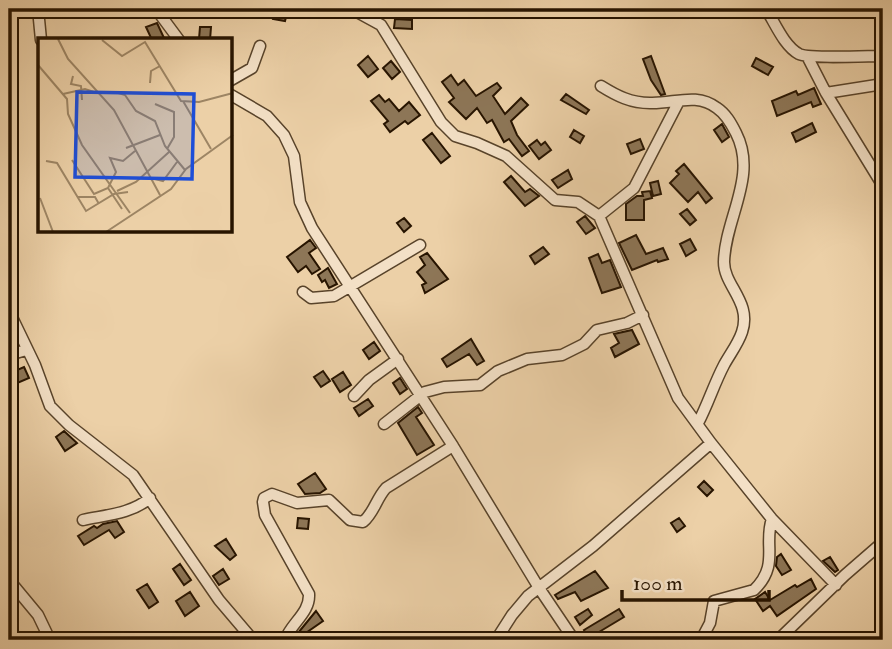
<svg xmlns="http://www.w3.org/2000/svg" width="892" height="649" font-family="'IM FELL Double Pica',serif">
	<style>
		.building { fill: #8d7657; stroke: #271400; stroke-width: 2 }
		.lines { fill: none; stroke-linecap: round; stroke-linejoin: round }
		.minor-casing { stroke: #58432a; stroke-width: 13 }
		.minor { stroke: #f3e0c6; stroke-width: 10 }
		.inset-road { fill: none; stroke: #9d8564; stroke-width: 2 }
		.view { fill: #1d4ed8; fill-opacity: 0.15; stroke: #1d4ed8; stroke-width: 3.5 }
		.inset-edge { fill: none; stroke: #271400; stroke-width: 3.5 }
	</style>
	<rect width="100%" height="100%" fill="#ecd0a7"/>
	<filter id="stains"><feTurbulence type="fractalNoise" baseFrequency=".00286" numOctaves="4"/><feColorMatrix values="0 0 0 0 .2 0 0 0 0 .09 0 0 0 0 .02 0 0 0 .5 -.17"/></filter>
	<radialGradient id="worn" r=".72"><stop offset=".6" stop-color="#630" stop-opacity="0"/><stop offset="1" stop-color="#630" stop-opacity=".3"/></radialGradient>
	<path class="building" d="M275,10l12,3 -2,8 -12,-2z
		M395,19l17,1v9l-18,-1z
		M157,23l7,15 -12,2 -6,-13z
		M200,27h11l-1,13 -11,-1z
		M368,56l10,13 -10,8 -10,-12z
		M651,56l14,38 -4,1 -10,-15 -8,-21z
		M756,58l17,9 -5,8 -16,-9z
		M391,61l9,11 -8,7 -9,-11z
		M451,75l7,10 6,-5 12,16 21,-13 4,5 -8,8 12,18 16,-16 7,7 -17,16 6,14 12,16 -7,5 -13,-17 -5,3 -12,-22 -5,3 -10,-15 -11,11 -17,-17 5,-4 -12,-16z
		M814,88l7,16 -8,3 -2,-5 -34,14 -5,-15 24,-10 2,4z
		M566,94l23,16 -3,4 -25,-14z
		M379,95l6,7 4,-3 10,12 10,-9 11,13 -12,9 -3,-3 -15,11 -6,-8 4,-3 -17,-20z
		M812,123l4,9 -20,10 -4,-9z
		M722,124l7,13 -7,5 -8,-12z
		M574,130l10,6 -4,7 -10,-6z
		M432,133l18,23 -9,7 -18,-23z
		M640,139l4,10 -13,5 -4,-10z
		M537,140l4,5 4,-3 6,8 -12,9 -10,-13z
		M684,164l28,34 -6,5 -8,-11 -10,10 -18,-19 9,-9 -3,-3z
		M568,170l4,9 -14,9 -6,-8z
		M511,176l14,16 5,-3 9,7 -14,10 -21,-24z
		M658,181l3,13 -8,2 -3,-13z
		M650,191l2,7 -8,2v20h-18v-16l11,-8h6l-1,-4z
		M687,209l9,11 -6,5 -10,-11z
		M585,216l10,12 -9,6 -9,-12z
		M404,218l7,8 -7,6 -7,-9z
		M636,235l10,19 17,-6 5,11 -10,3 -1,-2 -25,10 -13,-27z
		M690,239l6,11 -10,6 -6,-12z
		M310,240l6,8 -7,5 11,16 -8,5 -6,-8 -8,6 -11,-15z
		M543,247l6,7 -14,10 -5,-8z
		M427,253l21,26 -23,14 -3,-8 4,-2 -9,-11 8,-7 -5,-8z
		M598,254l4,9 8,-3 11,27 -19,6 -13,-35z
		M328,268l9,16 -8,4 -4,-8 -3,2 -4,-7z
		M632,330l7,14 -24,13 -4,-9 8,-5 -5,-9z
		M471,339l13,22 -7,4 -8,-11 -22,13 -5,-8z
		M374,342l6,9 -11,8 -6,-9z
		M24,367l5,11 -14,6 -5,-11z
		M323,371l7,10 -9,6 -7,-10z
		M343,372l8,13 -11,7 -8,-13z
		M400,378l7,11 -7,5 -7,-11z
		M368,399l5,7 -14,10 -5,-8z
		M418,407l4,6 -6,4 18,28 -17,10 -19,-32z
		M64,431l13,12 -12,8 -9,-14z
		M315,473l11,16 -6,4 -15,1 -7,-10z
		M704,481l9,9 -6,6 -9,-9z
		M298,518l11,1 -1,10 -11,-1z
		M679,518l6,8 -8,6 -6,-9z
		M117,521l7,11 -9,6 -6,-8 -25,15 -6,-9 16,-10 3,2 6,-4z
		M226,539l10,16 -6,5 -15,-14z
		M781,554l10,16 -9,5 -6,-9 1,-9z
		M830,557l8,13 -3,2 -12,-11z
		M180,564l11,16 -7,5 -11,-16z
		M223,569l6,10 -10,6 -6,-9z
		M595,571l13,17 -27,13 -6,-9 -17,7 -3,-4z
		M811,579l5,10 -39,27 -7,-10 -7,5 -8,-12 10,-7 5,8 25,-15 2,2z
		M147,584l11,18 -9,6 -12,-18z
		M190,592l9,14 -14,10 -9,-15z
		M588,609l4,6 -12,10 -5,-8z
		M619,609l5,8 -35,21 -5,-8z
		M316,611l7,10 -23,16 -2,-4z"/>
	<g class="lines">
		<g class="minor-casing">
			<path id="minor" d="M38,9l3,31
				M156,9l23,31
				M340,9l19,4 22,12 60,97 14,14 22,7 29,13 49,44 23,2 21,14 79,182 33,45 61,76 64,66
				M766,9c9,14 18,37 33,45 10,5 69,2 84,2
				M807,56l19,37 57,93
				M231,80l21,-12 8,-22
				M601,86c16,10 30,17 49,17 24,1 46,-11 67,5 9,6 14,15 19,25 22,43 -11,85 -12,129 0,24 28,40 18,70 -4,12 -12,22 -18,33 -10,19 -16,39 -26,58
				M826,93l57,-9
				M231,95l36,21 17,19 10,21 6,46 12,26 141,218 86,142 35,52
				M599,216l35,-28 45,-87
				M303,292l8,6 23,-2 86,-51
				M9,311l26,54 15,41 19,19 64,50 86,125 34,40
				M9,355l17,-5
				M354,396l15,-16 29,-21
				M384,424l41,-32 19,-5 36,-2 18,-14 29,-12 35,-4 22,-11 13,-14 30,-7 16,-8
				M83,520c23,-5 48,-6 67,-22
				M9,580l29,35 12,25
				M285,640c6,-17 25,-27 24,-46l-44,-79 -2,-13 1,-4 8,-4 25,9 32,-3 21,20 13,2c11,-9 13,-23 23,-34l67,-42
				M496,640l16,-25 16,-19 65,-50 118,-103
				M701,640l9,-17 4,-22 40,-11c26,-25 9,-46 18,-71
				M778,640l67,-65 38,-33"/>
		</g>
		<use href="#minor" class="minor"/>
	</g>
	<g transform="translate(38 38)">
		<rect width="194" height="194" fill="#ecd0a7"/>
		<path class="inset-road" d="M20,1l10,20 46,51 46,85M64,2l20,16 23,-14 36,59 18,1 34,-9M0,27l29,34 1,15 14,31 48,68M35,38l-2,8 10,2 1,14M112,45l1,-12 9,-5M77,54l10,3 11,16 19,10 10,25 20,24M25,56l22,-5 9,3M145,63l28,48M117,66l19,8v25l-7,12M88,110l34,-13M34,122l22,34 14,-6 8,-16 -6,-14 13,3 12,-10M8,123l11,2 29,48 28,-17 14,-2M113,140l12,3 14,-19M70,150l14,21M79,153l19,-9 33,-30M39,159h18l4,7M2,160l13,34M68,194l65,-43 15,-20 47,-34"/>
		<path class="view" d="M39,54l117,2 -2,85 -117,-2z"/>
		<rect width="194" height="194" class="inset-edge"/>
	</g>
	<rect width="892" height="649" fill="none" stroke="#ecd0a7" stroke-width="35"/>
	<rect x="10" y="10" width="871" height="628" fill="none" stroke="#271400" stroke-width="3.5"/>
	<rect x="18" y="18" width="857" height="614" fill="none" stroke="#271400" stroke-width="2"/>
	<path d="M622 590v10h147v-10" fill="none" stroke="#271400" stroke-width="3.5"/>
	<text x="633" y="590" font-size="21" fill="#271400" stroke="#f3e0c6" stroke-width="5" paint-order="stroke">100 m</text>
	<rect width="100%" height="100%" filter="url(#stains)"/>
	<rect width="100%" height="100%" fill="url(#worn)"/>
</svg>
